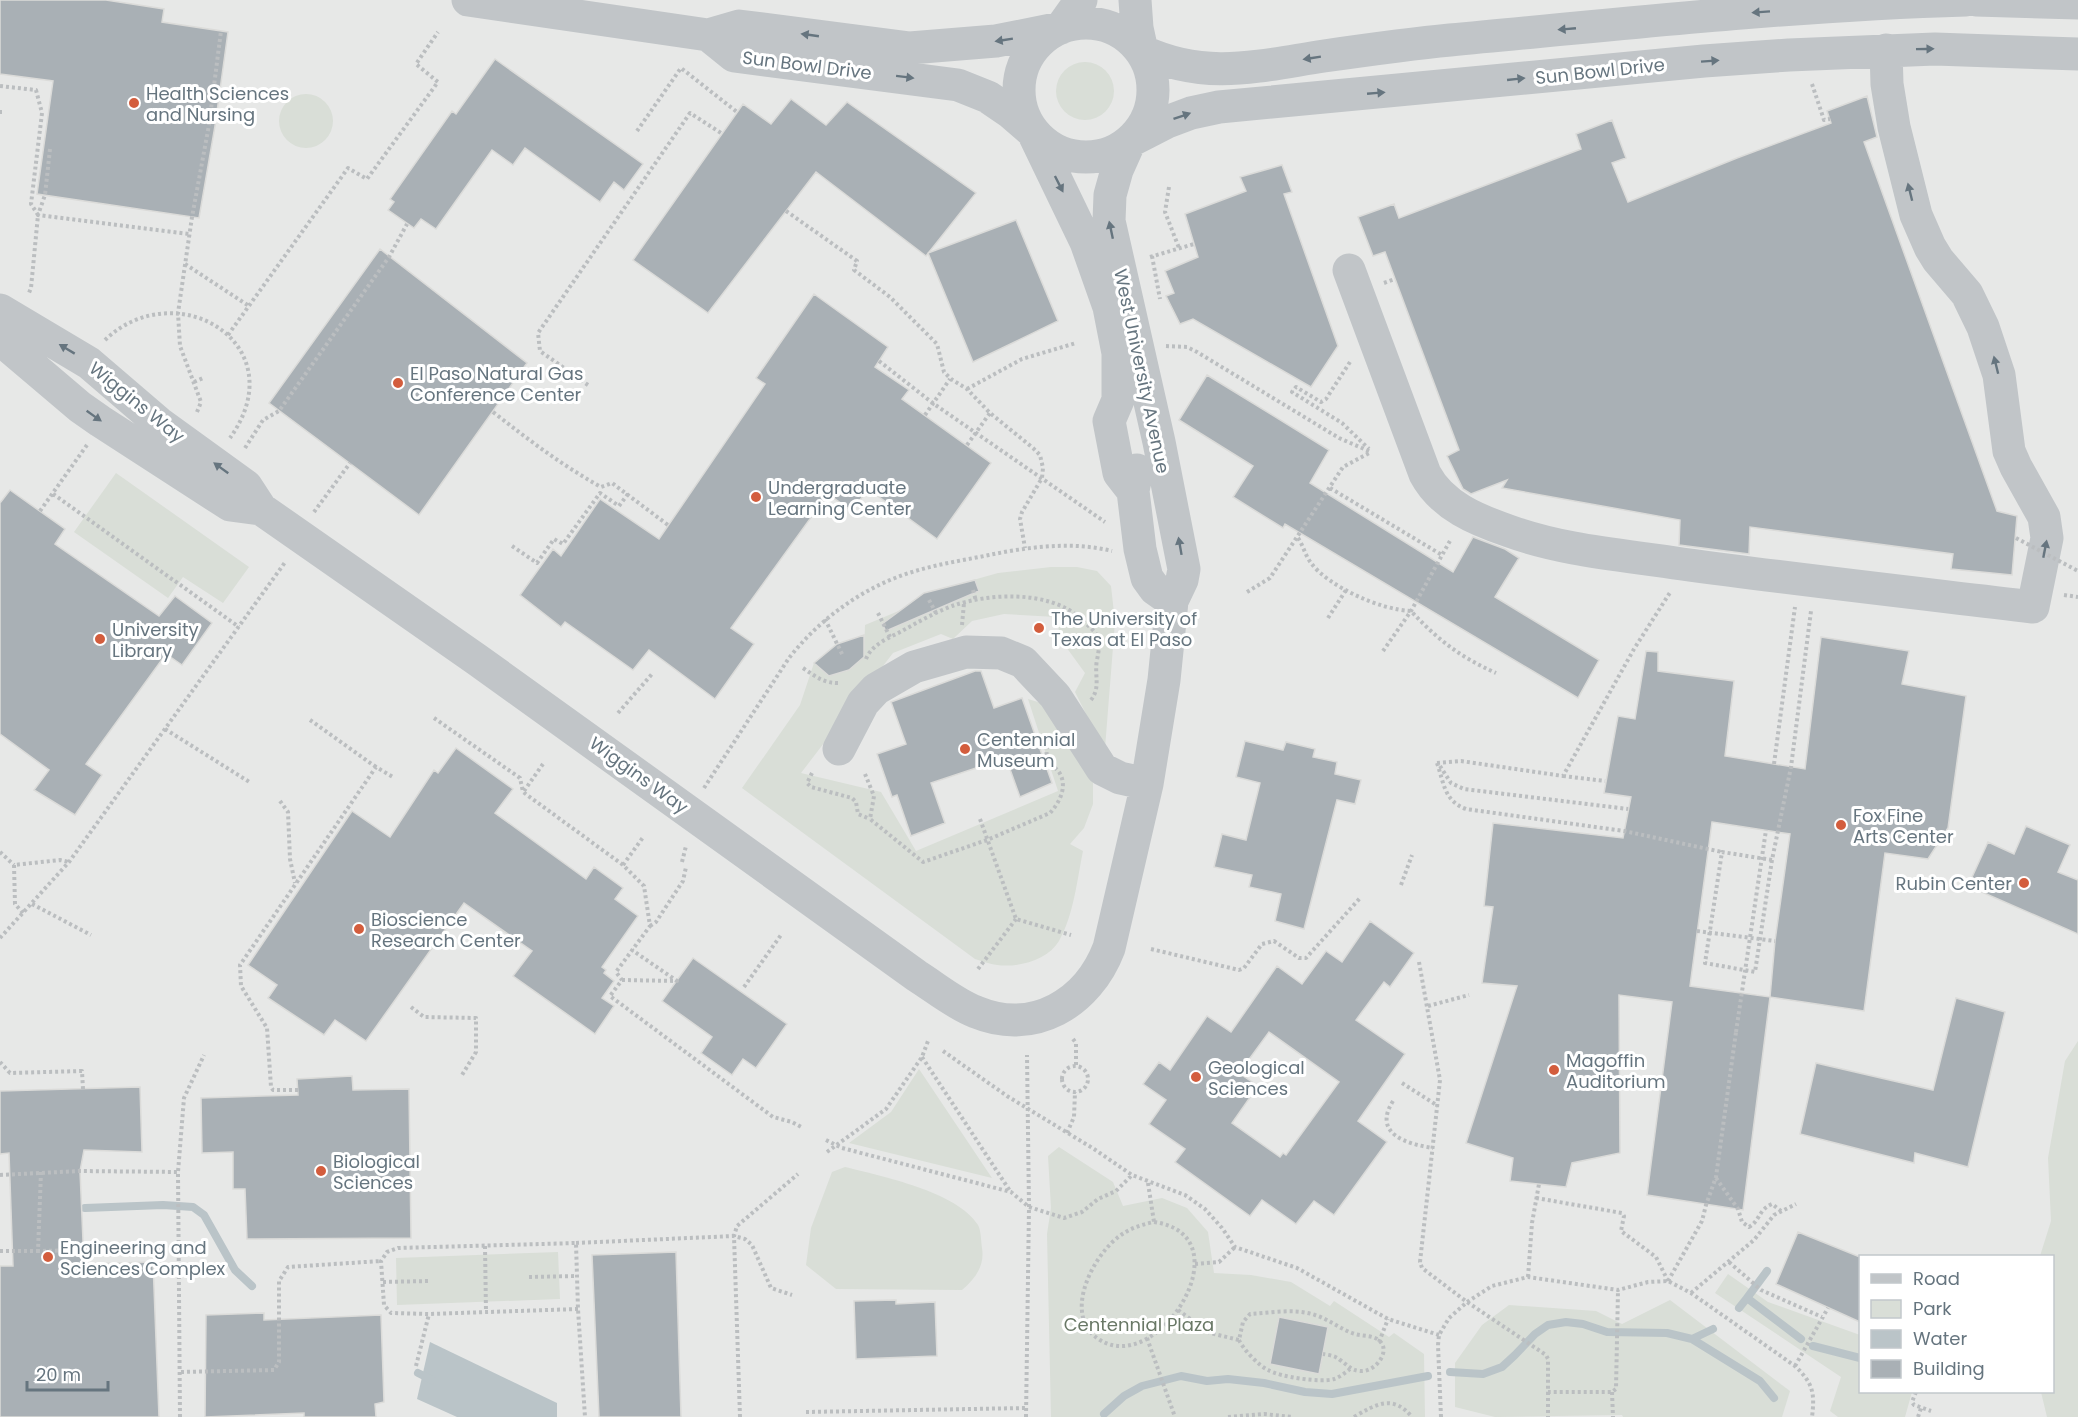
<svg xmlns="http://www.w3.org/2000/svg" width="2078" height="1417" font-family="Poppins,sans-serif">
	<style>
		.built { fill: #e7e8e7; fill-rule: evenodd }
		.green { fill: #d9ded7 }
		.water { fill: #bac4c8 }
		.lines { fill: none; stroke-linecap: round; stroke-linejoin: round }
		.stream { stroke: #bac4c8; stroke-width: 8 }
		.building { fill: #a9b0b5; stroke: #dbdbd9; stroke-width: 1.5; fill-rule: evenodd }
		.path { stroke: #bbbec0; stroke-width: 4; stroke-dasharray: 3 3; stroke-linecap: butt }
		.minor { stroke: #c1c5c8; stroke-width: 33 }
		.path-bridge { stroke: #bbbec0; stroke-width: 4; stroke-dasharray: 3 3; stroke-linecap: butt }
		.oneway { fill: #66757f }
		.poi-dot { fill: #d35d3d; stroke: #fff; stroke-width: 2 }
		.labels { text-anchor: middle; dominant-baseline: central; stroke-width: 6; stroke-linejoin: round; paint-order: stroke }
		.street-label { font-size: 18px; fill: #66757f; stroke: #fff }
		.poi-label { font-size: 18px; fill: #66757f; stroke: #fff; text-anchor: start }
		.park-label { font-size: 18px; fill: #697866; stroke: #fff }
	</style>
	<rect width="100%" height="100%" fill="#f9f9f7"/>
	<path class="built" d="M0,0h2078v1417h-2078zM1860,1256h192v136h-192z"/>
	<path class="green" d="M1056 91a29 29 0 1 1 58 0a29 29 0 1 1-58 0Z
		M279 121a27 27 0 1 1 54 0a27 27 0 1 1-54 0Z
		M116,473l133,94 -26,36 -40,-26 -15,21 -94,-66z
		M1051,567h26l20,4 14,15 4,36 -10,126h-2l-28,-56 10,-19 -24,-33 -5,-23 -52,-3 -32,7 -19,18 -12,-5 -48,19 -92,120 80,19 35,59 142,-60 -30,-92 23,7 42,73v25l-9,24 -14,16 13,7c-6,29 -9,63 -24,90 -11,19 -41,27 -62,24 -7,-1 -15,-4 -22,-6l-233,-171 58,-83 14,-42 15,13 20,-6 15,-13 1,-32 48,-20 11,-12 8,-2 7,2 20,-9 39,-11z
		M2078,1041v376h-31l-6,-25h11v-136h-12l11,-35 -3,-63 17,-97z
		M919,1069l73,109 -143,-35 42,-31z
		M1059,1147l54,35 10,24 39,-8 25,10 21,24 6,41 37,2 40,7 39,24 4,-5 55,36 5,-4 30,21 1,63h-374l-4,-183 4,-26 -3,-52z
		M845,1167c36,9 113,25 133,58 3,5 3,16 4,23 3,18 -7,31 -20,42l-126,-1 -30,-24 5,-37 21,-56z
		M558,1252l2,47 -163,6 -1,-47z
		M1728,1274l40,28 92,33v57h52l-7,25h-67l-8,-6 11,-34 -126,-84z
		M1670,1300l120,91 -8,26h-159l-1,-2 -127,2 -40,-10v-44l27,-38 27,-20 87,6 26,13z"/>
	<path class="water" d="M430,1342l127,61v14h-100l-40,-18z"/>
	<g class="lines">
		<path class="stream" d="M85,1208l78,-3 30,2 11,8 31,55 17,16
			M1747,1298l20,-27
			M1739,1308l8,-10 54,41
			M1692,1339l21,-10
			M1813,1346l47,12
			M1450,1372l33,2 19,-7 13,-12 20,-21 13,-9 18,-3 17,2 24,8 60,1 25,6 68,42 14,17
			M418,1373l14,7
			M1104,1414l20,-18 18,-10 39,-10 26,5 21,-2 36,4 41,9 27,2 96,-18"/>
	</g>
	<path class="building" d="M0,0h106l58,9 -2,13 66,10 -13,94 -16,92 -162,-24 16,-113 -53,-7z
		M495,59l148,105 -19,26 -10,-8 -14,20 -75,-54 -12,17 -21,-15 -56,79 -15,-10 -7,9 -26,-18 6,-8 -4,-3 62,-88 4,3z
		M1867,96l10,41 -13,5 133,369 20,5 -5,59 -61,-6 2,-15 -203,-27 -1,27 -70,-9 1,-25 -178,-32 5,-8 -36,14 -8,-5 -16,-33 12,-6 -74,-198 -12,4 -15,-39 36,-13 5,14 182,-69 -5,-15 36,-14 14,38 -14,5 16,39 109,-44 94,-35 -4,-12z
		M791,99l35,26 21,-23 129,91 -50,63 -110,-84 -108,141 -75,-53 110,-156 28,20z
		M1282,165l10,27 -8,2 54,152 -27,41 -118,-68 -13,5 -14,-28 8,-3 -9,-22 33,-14 -13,-43 61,-23 -6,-14z
		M1016,220l42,101 -85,41 -45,-109z
		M380,249l147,114 -108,152 -150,-112z
		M814,294l74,53 -13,20 34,23 -7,9 89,64 -54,76 -69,-50 -16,22 -24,-17 -97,134 23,16 -39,55 -66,-49 -16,20 -68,-48 -4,5 -41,-32 33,-46 8,7 39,-57 59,40 106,-155 -9,-6z
		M1207,375l122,75 -19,33 143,89 20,-35 32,12 14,9 -24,39 104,63 -21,38 -293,-174 -2,4 -50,-31 20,-31 -74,-46z
		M10,490l55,39 -10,15 104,72 16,-20 37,27 -30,42 -16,-11 -80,110 16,11 -27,40 -41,-25 15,-20 -49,-36v-231z
		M975,580l4,11 -93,40 -4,-7 42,-31z
		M864,635v22l-15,13 -20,6 -15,-13 23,-19z
		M1821,637l88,14 -7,33 64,12 -18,132 -20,31 -43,-6 -21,158 -94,-14 -27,213 -96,-15 25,-193 -53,-7 1,158 -48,10 -6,24 -56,-6 3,-23 -47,-15 51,-157 -35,-3 11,-76 -9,-1 9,-83 130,15 8,-41 -27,-4 14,-77 17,3 11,-68 12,1v19l76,10 -9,75 80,13zM1712,822l78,12 -15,107 -5,56 -80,-11z
		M975,671h6l13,37 28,-10 30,85 -32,14 -14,-39 -75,25 14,40 -34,13 -14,-41 -5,2 -15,-43 29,-10 -15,-42z
		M1245,741l38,9 3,-8 29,7 -2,8 24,5 -2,12 26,6 -6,24 -18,-4 -33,129 -29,-8 6,-27 -32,-7 3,-12 -38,-8 8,-33 24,6 14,-57 -24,-6z
		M456,748l57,41 -18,24 91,66 8,-12 29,21 -8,11 23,17 -36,51 4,3 -2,3 10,8 -12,17 12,8 -19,28 -82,-58 19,-25 -68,-48 -98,138 -31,-21 -11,15 -56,-37 9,-13 -29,-20 104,-154 38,26 44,-67 4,3z
		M2026,826l44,19 -12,27 20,8v54l-110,-48 20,-44 26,12z
		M1370,921l44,32 -24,34 -6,-5 -28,38 49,34 -47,67 29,21 -53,73 -20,-14 -18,23 -34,-24 -12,16 -75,-54 10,-13 -36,-25 17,-24 -23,-16 16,-22 11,8 37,-54 24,16 46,-66 25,18 24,-33 16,11zM1269,1032l70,50 -53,73 -3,-2 -3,4 -48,-34 26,-37 -19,-13z
		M693,958l94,66 -31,44 -13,-9 -11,16 -31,-22 11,-16 -50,-36z
		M1956,998l49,14 -37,155 -53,-14 -1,10 -114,-29 16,-71 117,27z
		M352,1076l1,14 56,-1 2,149 -164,1 -2,-50h-12v-37l-31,1 -1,-55 97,-3 -1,-16z
		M140,1087l2,65 -58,-2 -4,21 4,93 69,-2 6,155h-159v-151h13l-4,-113 -9,1v-63z
		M1798,1232l62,25v65l-84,-38z
		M676,1252l5,165h-82l-7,-162z
		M896,1300v4l39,-2 2,54 -81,3 -2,-58z
		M264,1313v7l117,-5 3,87 -9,2 1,13h-72v-4l-99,4 1,-102z
		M1279,1317l49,10 -9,47 -49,-10z"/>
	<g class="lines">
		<path class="path" d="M1812,84l12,36 6,-1
			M0,86l36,4 6,23 -11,91 7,11 -7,73 -2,5
			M0,112h2
			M637,131l44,-63 56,44
			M50,149l-5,46 -7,20 151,19
			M1169,187l-4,25 14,36
			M786,211l71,50 -3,9 36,27 47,47 7,28 7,7 16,10 23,24 43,35 7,7 3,13 -1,10 -20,34 -2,7 5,29
			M1152,256l8,43
			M1150,257l44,-13
			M185,264l64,42
			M1384,283l11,-4
			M228,335l120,-167 19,11 71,-97 -22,-18 22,-32
			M105,340c71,-68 192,4 125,98
			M1166,346l21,1 10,5 142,86 32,14
			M879,361l55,43 171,118
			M1350,362l-24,37 -5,3 -25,-15 -4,5 50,31 27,26
			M194,382l9,-4
			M588,385l-48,-34 -2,-18 152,-220 31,20
			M967,389l55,-30 54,-16
			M197,412l4,-10 -21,-56 -2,-33 14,-96 17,-92 12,-94
			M493,412c36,28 67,52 108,75l11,-4 56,42
			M925,415l25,-36
			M967,445l23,-32
			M245,448l18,-28 16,-9 110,-154 18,-33
			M1330,488l112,67
			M53,494l186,133
			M40,511l47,-66
			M314,512l36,-49
			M1298,538c5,7 7,17 13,25 18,24 70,47 100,48 27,29 49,46 85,62
			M512,546l25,17 17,-24 9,5 37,-51 19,13 9,-12
			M973,590l3,11
			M1247,592l23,-14 73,-111 28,-15
			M2064,595l14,2
			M929,600l7,13
			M878,613l12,24
			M1328,618l18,-28
			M825,619l18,37
			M962,625l2,-22
			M1383,651l28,-40 40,-72
			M866,659c6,-15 23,-21 36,-28 16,-9 32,-18 50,-25 37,-13 97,-16 128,12 18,17 22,17 17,42 -3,15 4,27 -6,40
			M803,668c13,9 22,16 38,15
			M618,713l34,-39
			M434,718l86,60 3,14 100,73 21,21 6,40 -34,46 6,8 -12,16 163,121 19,5 11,6
			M310,720l66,47
			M165,729l86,54
			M1437,763l24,-2 102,15 71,-127 37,-58
			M1437,763c7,20 7,38 29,46l158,22 98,21
			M1774,764l21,-157
			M1440,766l11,17 13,6 164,20
			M812,773l-5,10 4,4 41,11 4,4 2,12 12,5
			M865,774l9,22 -4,23 53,43 64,-22 63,-27c10,-11 18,-27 9,-41 -3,-4 -8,-7 -10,-11 -4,-6 -2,-13 -2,-20
			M1563,776l42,5
			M704,788l85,-130c29,-37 69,-67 114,-83 28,-10 57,-14 86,-20 39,-8 83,-14 123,-4
			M524,791l19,-27
			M280,801l8,11 2,47 5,24
			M980,819l36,100 55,16
			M0,852l14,13
			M1772,860l-50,-8 -17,111 50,9 17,-112 19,-93 20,-156
			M682,862l4,-16
			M623,865l21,-29
			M1401,885l11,-30
			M32,904l59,31
			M23,913l-8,-9 -1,-39 46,-5 9,2
			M650,926l6,-4 27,-41 3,-14
			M0,938l69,-76 217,-301
			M1151,949l88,21 5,-2 18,-24 12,-3 25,17h7l55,-61
			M1419,962l21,118 -20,182 2,6 45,34 79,53 2,4v33h64l4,-3 2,-99
			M978,969l38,-50
			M622,980l55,1 -45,-31
			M744,987l37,-52
			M1428,1006l41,-11
			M411,1007l13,10 52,1v34l-14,23
			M1073,1039l3,4v24
			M943,1051l64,45 87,53 38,26 53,20 20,14 17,19 13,19 62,21 91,51 51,16
			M922,1057l88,134
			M0,1062l10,11 72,-2 1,18
			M1062 1079a13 13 0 1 1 26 0a13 13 0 1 1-26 0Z
			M1402,1083l36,23
			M298,1090h-25l-2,-3 -4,-59 -26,-42 -1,-21 136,-198 17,10
			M1393,1101c-21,33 14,43 40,47
			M1067,1133l7,-16 1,-25
			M826,1140l16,8 169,44 18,15 35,11 18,-6 16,-13 18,-8 16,-16
			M827,1152l59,-43 36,-52 6,-16
			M41,1172l-3,79 141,-3
			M0,1175l80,-4 98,1
			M1716,1178l22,31 4,13 7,5c11,-6 9,-17 23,-23l9,7
			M1148,1183l6,39
			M1536,1198l86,15 2,3 -3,15 35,26 12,24
			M1154,1222c93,13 5,155 -54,118 -38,-23 -9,-81 17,-102 11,-9 23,-13 37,-16z
			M576,1243l158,-7 11,3 7,6 19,43 21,7
			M485,1246l1,66
			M0,1251h38
			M1729,1262l32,28 61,27
			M1195,1264l24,-2 16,-15
			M529,1277l48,-1
			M1528,1277l4,-54 7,-39
			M1668,1281l34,-60 4,-16 10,-28 20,-145
			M383,1282l47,-1
			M1691,1293l63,-53 20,-25 22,-11
			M578,1309l-149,5 -38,-1 -7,-8 -3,-44 6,-9 11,-4 178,-5 2,66 7,108
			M1178,1310l32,23 29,7 4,-18 7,-8c21,-1 45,-6 65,1 13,4 24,13 37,18 7,3 16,2 23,5 20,9 1,35 -15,33 -10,-1 -12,-6 -20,-11 -4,-4 -11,-5 -17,-6
			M1147,1338l28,79
			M1239,1340c4,9 20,26 29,30 12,7 53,13 66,9 6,-2 11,-6 16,-10
			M1379,1342l9,-23
			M416,1366l13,-52
			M1795,1366l33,-58
			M181,1372l93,-2 5,-8v-81l9,-14 93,-6
			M1548,1392v25
			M1612,1392l1,25
			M1916,1392l-4,10 2,3 17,6
			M806,1412l220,-4
			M180,1417l-2,-245 6,-74 20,-43
			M740,1417l-6,-181 3,-10 61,-52
			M1026,1417l3,-210 -2,-152
			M1228,1417l36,-3 28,3
			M1354,1417c22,-13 39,-23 58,0
			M1441,1417l-3,-72 1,-10 10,-17 18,-16 25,-16 36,-9 90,13 30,-8 20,-1 23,12 104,73c18,17 20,27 17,51
			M1918,1417l3,-9"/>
		<path class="minor" d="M468,0l240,35 26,21 224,29 30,12 22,15 23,20 53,110 23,65 9,46v47l-9,21 10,52 14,18
			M1135,0l2,28 5,23c64,30 116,15 182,5 42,-6 84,-12 126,-16 172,-16 344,-35 516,-40
			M1976,0l102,3
			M1019 90a67 67 0 1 1 134 0a67 67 0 1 1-134 0Z
			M708,35l31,-9 171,22 86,-7 65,-13 20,-28
			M1349,270l76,204c17,32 52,46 84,57 55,20 115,24 173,33 117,16 234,29 351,43l14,-69 -3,-21 -28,-50 -7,-16 -10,-76 -16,-48 -16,-33 -29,-34 -8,-13 -14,-32 -22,-88 -7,-43 -1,-34
			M0,310l89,53 70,60 87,63 15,23 215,150 441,317c19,12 38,28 59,36 58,24 112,-9 133,-64l38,-164 17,-104 8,-79 10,-21 2,-11 -25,-127 -50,-221 1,-26 7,-25 13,-29 37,-19 24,-9 28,-6 485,-46 85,-6 146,-6 143,5
			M0,339l80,68 20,14 130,84 31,4
			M1137,470l-4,21 7,58 7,29 8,11 17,12
			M839,749l24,-46 13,-14 38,-22 52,-15 35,1 22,9 32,34 47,73 18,9 27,6"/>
		<path class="path-bridge" d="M2016,538l62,33
			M1697,931l78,10
			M1736,1032l30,-202"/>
	</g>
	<defs><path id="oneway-solid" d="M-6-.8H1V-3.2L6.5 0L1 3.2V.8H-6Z" transform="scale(1.5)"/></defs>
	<g class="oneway">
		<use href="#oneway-solid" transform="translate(1761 12) rotate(176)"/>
		<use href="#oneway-solid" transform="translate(1567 29) rotate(175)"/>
		<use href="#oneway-solid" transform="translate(810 35) rotate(-172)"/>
		<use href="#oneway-solid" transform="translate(1004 40) rotate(171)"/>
		<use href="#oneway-solid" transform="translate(1925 49) rotate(-1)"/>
		<use href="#oneway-solid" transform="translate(1312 58) rotate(171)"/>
		<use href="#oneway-solid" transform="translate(1710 61) rotate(-4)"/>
		<use href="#oneway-solid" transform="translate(905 77) rotate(7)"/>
		<use href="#oneway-solid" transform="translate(1516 79) rotate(-6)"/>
		<use href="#oneway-solid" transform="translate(1376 93) rotate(-5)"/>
		<use href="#oneway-solid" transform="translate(1182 116) rotate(-19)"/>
		<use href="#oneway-solid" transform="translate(1059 184) rotate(63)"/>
		<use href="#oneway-solid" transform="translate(1910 192) rotate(-104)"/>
		<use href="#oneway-solid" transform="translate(1111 230) rotate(-102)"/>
		<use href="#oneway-solid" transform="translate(67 349) rotate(-149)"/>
		<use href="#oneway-solid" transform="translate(1996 365) rotate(-104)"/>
		<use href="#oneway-solid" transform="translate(94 416) rotate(35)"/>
		<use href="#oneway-solid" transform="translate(221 468) rotate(-144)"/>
		<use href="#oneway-solid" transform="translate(1180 546) rotate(-100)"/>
		<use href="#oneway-solid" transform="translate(2045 549) rotate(-79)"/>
	</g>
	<g class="poi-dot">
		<circle cx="134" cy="103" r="6"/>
		<circle cx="398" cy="383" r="6"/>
		<circle cx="756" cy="497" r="6"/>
		<circle cx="1039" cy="628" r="6"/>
		<circle cx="100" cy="639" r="6"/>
		<circle cx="965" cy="749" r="6"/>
		<circle cx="1841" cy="825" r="6"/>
		<circle cx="2024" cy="883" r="6"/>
		<circle cx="359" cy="929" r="6"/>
		<circle cx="1554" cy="1070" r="6"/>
		<circle cx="1196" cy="1077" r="6"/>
		<circle cx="321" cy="1171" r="6"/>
		<circle cx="48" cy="1257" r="6"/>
	</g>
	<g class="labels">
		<g class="street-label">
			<text transform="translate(807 65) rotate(7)">Sun Bowl Drive</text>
			<text transform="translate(1600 71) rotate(-6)">Sun Bowl Drive</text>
			<text transform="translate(1142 371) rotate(78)">West University Avenue</text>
			<text transform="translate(137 402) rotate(39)">Wiggins Way</text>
			<text transform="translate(639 775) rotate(36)">Wiggins Way</text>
		</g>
		<g class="poi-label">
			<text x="146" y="93">Health Sciences<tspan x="146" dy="21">and Nursing</tspan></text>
			<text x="410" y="373">El Paso Natural Gas<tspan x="410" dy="21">Conference Center</tspan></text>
			<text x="768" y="487">Undergraduate<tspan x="768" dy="21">Learning Center</tspan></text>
			<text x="1051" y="618">The University of<tspan x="1051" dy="21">Texas at El Paso</tspan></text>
			<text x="112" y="629">University<tspan x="112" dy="21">Library</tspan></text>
			<text x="977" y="739">Centennial<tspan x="977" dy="21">Museum</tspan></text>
			<text x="1853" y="815">Fox Fine<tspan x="1853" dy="21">Arts Center</tspan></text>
			<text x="2012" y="883" text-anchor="end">Rubin Center</text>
			<text x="371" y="919">Bioscience<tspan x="371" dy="21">Research Center</tspan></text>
			<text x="1566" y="1060">Magoffin<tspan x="1566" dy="21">Auditorium</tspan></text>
			<text x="1208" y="1067">Geological<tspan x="1208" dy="21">Sciences</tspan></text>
			<text x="333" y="1161">Biological<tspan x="333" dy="21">Sciences</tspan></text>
			<text x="60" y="1247">Engineering and<tspan x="60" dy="21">Sciences Complex</tspan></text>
		</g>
		<g class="park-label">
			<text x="1139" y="1324">Centennial Plaza</text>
		</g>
	</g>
	<rect x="1859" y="1255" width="195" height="138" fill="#ffffff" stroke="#c2c8cc" stroke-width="1.5"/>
	<rect x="1871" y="1274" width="30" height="9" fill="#c1c5c8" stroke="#c2c8cc" stroke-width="1.5"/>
	<text x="1913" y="1285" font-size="18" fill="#66757f">Road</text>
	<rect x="1871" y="1300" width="30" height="18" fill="#d9ded7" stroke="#c2c8cc" stroke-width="1.5"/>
	<text x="1913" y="1315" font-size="18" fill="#66757f">Park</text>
	<rect x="1871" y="1330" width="30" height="18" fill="#bac4c8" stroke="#c2c8cc" stroke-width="1.5"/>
	<text x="1913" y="1345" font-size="18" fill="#66757f">Water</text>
	<rect x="1871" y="1360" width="30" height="18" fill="#a9b0b5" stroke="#c2c8cc" stroke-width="1.5"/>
	<text x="1913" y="1375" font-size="18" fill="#66757f">Building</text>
	<path d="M27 1381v9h81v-9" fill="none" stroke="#66757f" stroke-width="3"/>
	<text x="36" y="1381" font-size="18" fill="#66757f" stroke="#ffffff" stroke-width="4.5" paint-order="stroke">20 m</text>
</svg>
